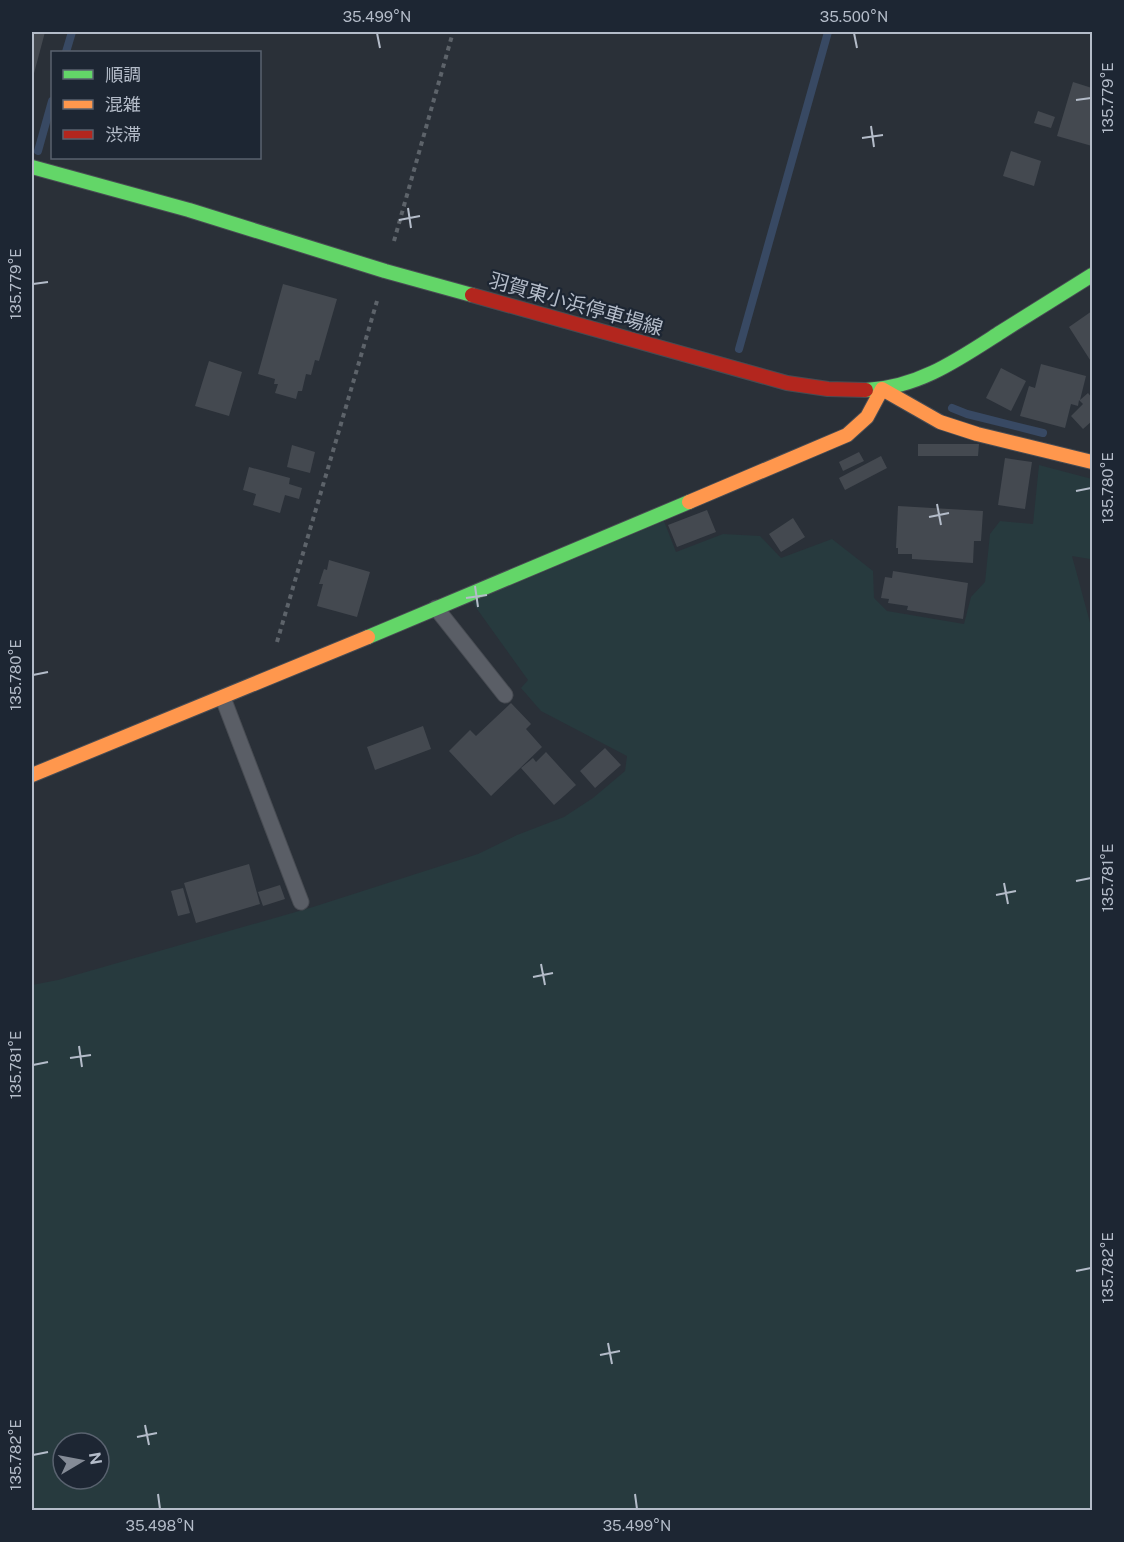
<svg xmlns="http://www.w3.org/2000/svg" width="1124" height="1542" font-family="'Public Sans','Noto Sans JP',sans-serif">
	<style>
		.green { fill: #273a3e; fill-rule: evenodd }
		.lines { fill: none; stroke-linecap: round; stroke-linejoin: round }
		.stream { stroke: #384963; stroke-width: 8 }
		.building { fill: #444950 }
		.lane-casing { stroke: #484c53; stroke-width: 17 }
		.fast-casing { stroke: #484c53; stroke-width: 16 }
		.slow-casing { stroke: #484c53; stroke-width: 16 }
		.jam-casing { stroke: #484c53; stroke-width: 16 }
		.path { stroke: #5d636a; stroke-width: 4; stroke-dasharray: 4.5 4.5; stroke-linecap: butt }
		.lane { stroke: #5a5e66; stroke-width: 15 }
		.fast { stroke: #63d668; stroke-width: 14 }
		.slow { stroke: #ff974d; stroke-width: 14 }
		.jam { stroke: #b3261e; stroke-width: 14 }
		.ticks { fill: none; stroke: #b4bcc9; stroke-width: 2 }
		.labels { text-anchor: middle; dominant-baseline: central; stroke-width: 4.5; stroke-linejoin: round; paint-order: stroke }
		.street-label { font-size: 20px; fill: #b4bcc9; stroke: #1d2633 }
		.neatline { fill: none; stroke: #b4bcc9; stroke-width: 2 }
		.ticks-label { font-size: 15px; text-anchor: middle; fill: #b4bcc9 }
	</style>
	<rect width="100%" height="100%" fill="#2a3038"/>
	<path class="green" d="M1039,465l53,14 -2,80 -18,-3 20,74v880h-1060v-525l26,-5 255,-73 165,-53 39,-19 47,-18 29,-19 32,-27 2,-15 -86,-45 -20,-23 7,-8 -56,-78 192,-81 12,31 47,-18 37,2 21,22 51,-19 41,32 1,27 13,13 77,13 7,-27 14,-15 5,-48 10,-13 33,3zM63,1443h36v36h-36z"/>
	<g class="lines">
		<path class="stream" d="M66,52l6,-20
			M38,151l14,-50
			M739,349l89,-317
			M952,408l15,6 76,19"/>
	</g>
	<path class="building" d="M32,32h13l-13,49z
		M1073,82l19,6v58l-35,-10z
		M1038,111l17,6 -4,11 -17,-5z
		M1011,151l30,10 -7,25 -31,-10z
		M283,284l54,15 -18,62 -4,-1 -4,15 -5,-1 -4,17h-4l-2,8 -21,-6 3,-9h-4l1,-5 -17,-5z
		M1092,311v52l-23,-36z
		M209,361l33,11 -13,44 -34,-10z
		M1041,364l45,12 -6,24 8,-7 4,5v23l-9,8 -12,-13 12,-12 -4,-4 -1,6 -7,-2 -6,24 -45,-12 9,-30 6,2z
		M1001,368l25,13 -15,30 -25,-13z
		M918,444h61l-1,12h-60z
		M292,445l23,7 -5,21 -23,-6z
		M859,452l5,9 -21,10 -4,-9z
		M881,456l6,12 -42,22 -6,-12z
		M1005,458l27,4 -7,47 -27,-4z
		M249,467l41,11 -1,6 13,4 -3,11 -14,-4 -5,18 -27,-8 3,-11 -13,-4z
		M898,506l85,5 -2,30h-7l-1,22 -61,-4v-5h-14v-6h-2z
		M707,510l9,22 -39,15 -9,-22z
		M793,518l12,19 -24,15 -12,-18z
		M329,560l41,12 -13,45 -40,-11 6,-22h-4l5,-15 3,1z
		M893,571l75,12 -5,36 -56,-9 1,-4 -20,-3 1,-4 -8,-1 4,-21 7,1z
		M511,703l20,21 -5,5 16,18 -51,49 -42,-45 21,-21 6,6z
		M423,726l8,23 -56,21 -8,-23z
		M605,748l16,17 -26,23 -15,-17z
		M546,752l30,33 -22,20 -33,-37 12,-10 3,4z
		M249,864l11,40 -64,19 -12,-40z
		M280,885l5,14 -22,7 -5,-14z
		M183,888l7,25 -12,3 -7,-25z"/>
	<g class="lines">
		<g class="lane-casing">
			<path id="lane" d="M436,608l69,87
				M223,698l78,204"/>
		</g>
		<g class="fast-casing">
			<path id="fast" d="M32,167l157,43 196,61 87,24
				M866,390c52,-2 93,-31 135,-58 30,-19 61,-38 91,-57
				M368,637l321,-135"/>
		</g>
		<g class="slow-casing">
			<path id="slow" d="M689,502l158,-67 20,-18 15,-28 58,33 37,12 115,28
				M32,775l336,-138"/>
		</g>
		<g class="jam-casing">
			<path id="jam" d="M472,295l315,88 41,6 38,1"/>
		</g>
		<path class="path" d="M394,241l59,-209
			M277,642l100,-341"/>
		<use href="#lane" class="lane"/>
		<use href="#fast" class="fast"/>
		<use href="#slow" class="slow"/>
		<use href="#jam" class="jam"/>
	</g>
	<path class="ticks" d="M377,33l3,15M854,33l3,15M1076,100l15,-2M871,126l3,21M862,138l21,-3M408,208l3,20M399,220l21,-4M33,284l15,-2M1076,491l15,-3M937,504l4,21M929,517l20,-4M475,586l3,21M466,598l21,-3M33,675l15,-3M1076,881l15,-3M1004,883l4,21M996,895l20,-4M541,964l4,21M533,977l20,-4M79,1046l3,21M70,1058l21,-3M33,1065l15,-3M1076,1271l15,-3M608,1343l4,21M600,1355l20,-4M145,1425l4,20M137,1437l20,-4M33,1455l15,-3M158,1494l2,15M635,1494l2,15"/>
	<g class="labels">
		<g class="street-label">
			<text transform="translate(576 304) rotate(16)">羽賀東小浜停車場線</text>
		</g>
	</g>
	<rect width="1124" height="1542" fill="none" stroke="#1d2633" stroke-width="66"/>
	<rect x="51" y="51" width="210" height="108" fill="#1d2633" stroke="#59626f" stroke-width="1.5"/>
	<rect x="63" y="70" width="30" height="9" fill="#63d668" stroke="#59626f" stroke-width="1.5"/>
	<text x="105" y="81" font-size="18" fill="#b4bcc9">順調</text>
	<rect x="63" y="100" width="30" height="9" fill="#ff974d" stroke="#59626f" stroke-width="1.5"/>
	<text x="105" y="111" font-size="18" fill="#b4bcc9">混雑</text>
	<rect x="63" y="130" width="30" height="9" fill="#b3261e" stroke="#59626f" stroke-width="1.5"/>
	<text x="105" y="141" font-size="18" fill="#b4bcc9">渋滞</text>
	<g transform="translate(81 1461) rotate(80)"><circle r="28" fill="#1d2633" stroke="#59626f" stroke-width="1.5"/>
	<path d="M0-4.5L10 22L0 15L-10 22Z" fill="#848b96"/>
	<text y="-9" font-size="16" font-weight="bold" text-anchor="middle" fill="#b4bcc9">N</text>
	</g>
	<rect x="33" y="33" width="1058" height="1476" class="neatline"/>
	<g class="ticks-label">
		<text x="377" y="22">35.499°N</text>
		<text x="854" y="22">35.500°N</text>
		<text transform="translate(1108 98) rotate(-90)" y="5">135.779°E</text>
		<text transform="translate(16 284) rotate(-90)" y="5">135.779°E</text>
		<text transform="translate(1108 488) rotate(-90)" y="5">135.780°E</text>
		<text transform="translate(16 675) rotate(-90)" y="5">135.780°E</text>
		<text transform="translate(1108 878) rotate(-90)" y="5">135.781°E</text>
		<text transform="translate(16 1065) rotate(-90)" y="5">135.781°E</text>
		<text transform="translate(1108 1268) rotate(-90)" y="5">135.782°E</text>
		<text transform="translate(16 1455) rotate(-90)" y="5">135.782°E</text>
		<text x="160" y="1531">35.498°N</text>
		<text x="637" y="1531">35.499°N</text>
	</g>
</svg>
